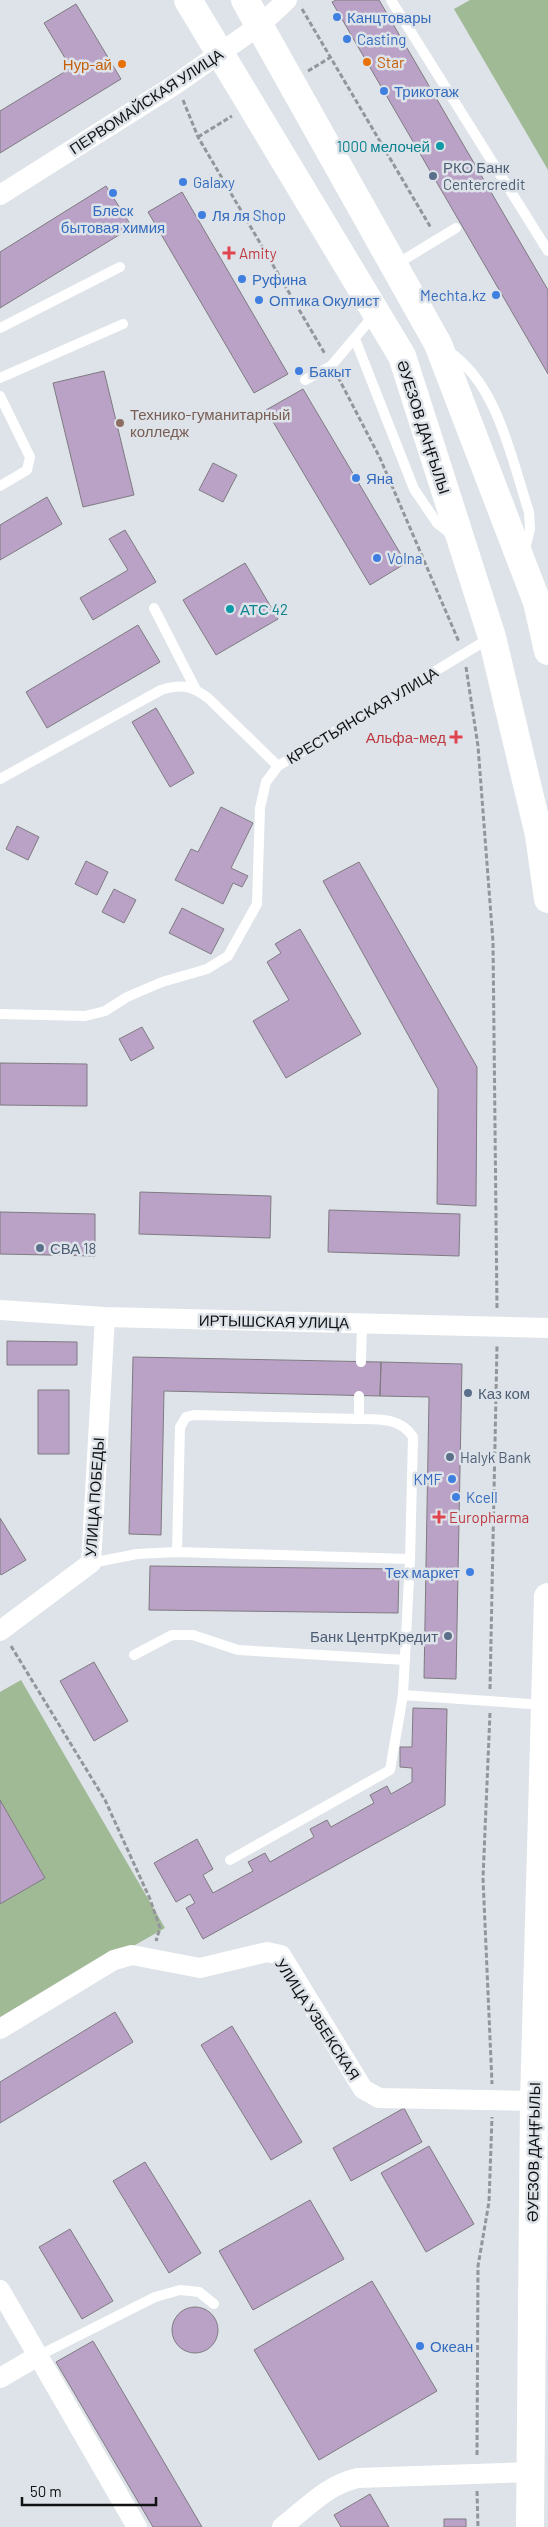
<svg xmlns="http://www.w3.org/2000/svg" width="548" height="2527" font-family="Barlow,sans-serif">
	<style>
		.green { fill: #a1ba96 }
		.building { fill: #baa2c7; stroke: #7f7b81 }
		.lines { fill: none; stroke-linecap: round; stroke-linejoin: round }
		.path { stroke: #92969a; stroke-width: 3; stroke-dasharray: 5 2.5; stroke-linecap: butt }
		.lane { stroke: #fff; stroke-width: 10 }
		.street { stroke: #fff; stroke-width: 20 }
		.secondary { stroke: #fff; stroke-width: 28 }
		.shop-dot { fill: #3f7fe0; stroke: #dde3e8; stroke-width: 2 }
		.food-dot { fill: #e8710a; stroke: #dde3e8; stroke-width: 2 }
		.culture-dot { fill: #0f9aa8; stroke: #dde3e8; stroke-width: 2 }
		.service-dot { fill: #5c6f8a; stroke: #dde3e8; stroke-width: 2 }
		.health-dot { fill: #e0444e; stroke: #dde3e8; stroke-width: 2 }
		.education-dot { fill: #8d6e63; stroke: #dde3e8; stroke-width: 2 }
		.labels { text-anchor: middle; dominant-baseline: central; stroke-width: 5; stroke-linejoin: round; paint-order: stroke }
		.shop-label { font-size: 15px; fill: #366cbe; stroke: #dde3e8; text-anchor: start }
		.food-label { font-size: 15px; fill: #c56008; stroke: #dde3e8; text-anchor: start }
		.street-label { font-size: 15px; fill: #101213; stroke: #dde3e8 }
		.culture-label { font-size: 15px; fill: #0d838f; stroke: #dde3e8; text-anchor: end }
		.service-label { font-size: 15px; fill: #4e5e75; stroke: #dde3e8; text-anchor: start }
		.health-label { font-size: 15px; fill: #be3a42; stroke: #dde3e8; text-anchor: start }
		.education-label { font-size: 15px; fill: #785e54; stroke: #dde3e8; text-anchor: start }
	</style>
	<rect width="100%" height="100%" fill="#dde3e8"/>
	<path class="green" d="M470,0h78v170l-94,-161z
		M21,1680l144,248 -165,94v-330z"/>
	<path class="building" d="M336,0h43l169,290v84l-216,-372z
		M76,4l45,75 -121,74v-42l71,-43 -27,-45z
		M106,186l26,41 -132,81v-56z
		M182,192l106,182 -34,19 -106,-181z
		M104,371l30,124 -51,12 -30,-124z
		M303,389l103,174 -36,22 -104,-175z
		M213,463l24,12 -14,27 -24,-12z
		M47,497l15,27 -62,36v-35z
		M125,530l31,52 -63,38 -13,-22 48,-28 -19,-31z
		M245,563l33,56 -62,36 -33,-55z
		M138,625l22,37 -113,66 -21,-36z
		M156,708l38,65 -24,14 -38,-65z
		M221,807l32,16 -22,45 17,8 -6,11 -9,-4 -10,21 -48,-24 16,-31 7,3z
		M17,826l22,11 -11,23 -22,-11z
		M86,861l22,11 -11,23 -22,-11z
		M359,862l118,205 -1,139 -39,-2 1,-115 -115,-208z
		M114,889l22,11 -12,23 -22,-11z
		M182,908l42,21 -13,25 -42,-21z
		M300,929l61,105 -75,44 -33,-57 36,-21 -22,-38 14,-9 -6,-9z
		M142,1027l12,21 -23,13 -12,-22z
		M0,1063l87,1v42l-87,-1z
		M140,1192l131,4 -1,42 -131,-4z
		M329,1210l131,4 -1,42 -131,-4z
		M0,1212l95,2v42l-95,-2z
		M7,1341l70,1v23h-70z
		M133,1357l248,5 -1,34 -216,-5 -3,144 -32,-1z
		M381,1362l81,2 -6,315 -32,-1 5,-281 -49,-1z
		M38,1390h31v64h-31z
		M0,1518l26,42 -25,15 -1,-2z
		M150,1566l249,3 -1,44 -249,-3z
		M94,1662l34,59 -34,20 -34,-60z
		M413,1708l34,1 -2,96 -242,134 -17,-31 9,-5 -5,-9 -14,8 -22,-39 43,-24 16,30 -10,6 10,18 40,-22 -5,-9 17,-9 5,9 44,-25 -4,-8 17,-9 4,7 43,-24 -4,-8 17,-9 4,8 21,-12v-14l-12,-1v-20h12z
		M0,1800l45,78 -45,26z
		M115,2012l18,30 -133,81v-41z
		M232,2026l70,116 -31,18 -70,-115z
		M404,2108l18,34 -71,39 -18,-33z
		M429,2146l45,78 -48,28 -45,-79z
		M145,2162l56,91 -32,20 -56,-92z
		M310,2200l34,59 -91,51 -34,-59z
		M70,2229l43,72 -31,18 -43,-72z
		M372,2281l65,110 -118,69 -65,-110z
		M172 2330a23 23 0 1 1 46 0a23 23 0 1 1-46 0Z
		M93,2341l109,186h-49l-97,-165z
		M370,2494l19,33h-48l-7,-12z
		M444,2519h22v8h-22z"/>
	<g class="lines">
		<path class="path" d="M302,9l129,219
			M308,71l23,-14
			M183,100l15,37 127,217
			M198,137l34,-21
			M338,377l42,81 79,184
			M466,667l12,79 15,196 4,367
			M11,1646l94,154 45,99 10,29 -4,13
			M490,1689l7,-344
			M490,1713l-7,165 9,206
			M477,2455l1,-189 11,-64 3,-85
			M477,2491l1,36"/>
		<path class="lane" d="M391,0l157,251
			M395,265l61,-37
			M0,328l120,-61
			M355,339l59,150 23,34 15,12
			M448,351c50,33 63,107 81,161l1,17 -6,24
			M0,378l123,-54
			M305,380l26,-14 44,-52
			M0,396l30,61 -3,13 -27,16
			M154,608l41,80
			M0,779l161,-89c19,-6 30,-5 47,8l70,68
			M0,1014l85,2 20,-5 22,-14 35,-15 45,-13 21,-13 29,-52 3,-96 6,-26 12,-16 212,-128
			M361,1362l1,-39
			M177,1552l3,-125 6,-10 8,-2 165,4
			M91,1563l46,-9 40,-2 233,7
			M134,1655l38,-20h21l45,15 167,10
			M403,1695l142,10
			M230,1860l160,-90 13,-75 7,-136 3,-122c-12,-19 -34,-18 -54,-18v-23
			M38,2356l117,-59 25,-7 19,2 15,12"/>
		<path class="street" d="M0,195l176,-111 84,-59 27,-25
			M0,1310l105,7 443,11
			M0,1631l91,-68 14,-246
			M0,2029l114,-69 18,-5 68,13 67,-16 14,3 82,134 16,9 155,3
			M0,2290l137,237
			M0,2378l38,-22
			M282,2527c25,-19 44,-42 76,-49l172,-6"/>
		<path class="secondary" d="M188,0l214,356 90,281 47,198 9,64
			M245,0l193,344 99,258 11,49
			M530,2527l4,-426 14,-504"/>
	</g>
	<g class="shop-dot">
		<circle cx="337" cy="17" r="5"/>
		<circle cx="347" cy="39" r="5"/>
		<circle cx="384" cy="91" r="5"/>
		<circle cx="183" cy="182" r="5"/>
		<circle cx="113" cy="193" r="5"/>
		<circle cx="202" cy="215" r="5"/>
		<circle cx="242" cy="279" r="5"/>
		<circle cx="496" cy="295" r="5"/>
		<circle cx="259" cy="300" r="5"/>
		<circle cx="299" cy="371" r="5"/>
		<circle cx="356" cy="478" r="5"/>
		<circle cx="377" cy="558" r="5"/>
		<circle cx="452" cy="1479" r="5"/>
		<circle cx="456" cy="1497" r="5"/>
		<circle cx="470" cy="1572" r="5"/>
		<circle cx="420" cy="2346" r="5"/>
	</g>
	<g class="food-dot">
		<circle cx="367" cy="62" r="5"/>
		<circle cx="122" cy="64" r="5"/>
	</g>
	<g class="culture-dot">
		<circle cx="440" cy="146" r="5"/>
		<circle cx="230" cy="609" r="5"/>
	</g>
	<g class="service-dot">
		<circle cx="433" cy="176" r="5"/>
		<circle cx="40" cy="1248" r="5"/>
		<circle cx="468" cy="1393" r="5"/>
		<circle cx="450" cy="1457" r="5"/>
		<circle cx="448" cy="1636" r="5"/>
	</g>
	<g class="health-dot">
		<path d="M226.5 245.5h5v5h5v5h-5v5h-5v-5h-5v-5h5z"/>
		<path d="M453.5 729.5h5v5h5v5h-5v5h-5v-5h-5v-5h5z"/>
		<path d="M436.5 1509.5h5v5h5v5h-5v5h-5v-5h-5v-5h5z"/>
	</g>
	<circle class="education-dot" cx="120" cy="423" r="5"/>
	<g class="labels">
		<g class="shop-label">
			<text x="347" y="17">Канцтовары</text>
			<text x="357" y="39">Casting</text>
			<text x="394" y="91">Трикотаж</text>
			<text x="193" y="182">Galaxy</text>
			<text x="113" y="210" text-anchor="middle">Блеск<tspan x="113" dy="17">бытовая химия</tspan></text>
			<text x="212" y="215">Ля ля Shop</text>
			<text x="252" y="279">Руфина</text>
			<text x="486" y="295" text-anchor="end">Mechta.kz</text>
			<text x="269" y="300">Оптика Окулист</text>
			<text x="309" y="371">Бакыт</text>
			<text x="366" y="478">Яна</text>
			<text x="387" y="558">Volna</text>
			<text x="442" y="1479" text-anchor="end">KMF</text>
			<text x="466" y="1497">Kcell</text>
			<text x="460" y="1572" text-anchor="end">Тех маркет</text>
			<text x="430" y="2346">Океан</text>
		</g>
		<g class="food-label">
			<text x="377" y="62">Star</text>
			<text x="112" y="64" text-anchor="end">Нур-ай</text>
		</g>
		<g class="street-label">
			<text transform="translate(146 101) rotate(-33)">ПЕРВОМАЙСКАЯ УЛИЦА</text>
			<text transform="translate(424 427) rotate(72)">ӘУЕЗОВ ДАҢҒЫЛЫ</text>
			<text transform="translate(362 715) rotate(-31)">КРЕСТЬЯНСКАЯ УЛИЦА</text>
			<text transform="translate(274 1321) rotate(1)">ИРТЫШСКАЯ УЛИЦА</text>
			<text transform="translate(94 1497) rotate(-86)">УЛИЦА ПОБЕДЫ</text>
			<text transform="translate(318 2019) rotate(57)">УЛИЦА УЗБЕКСКАЯ</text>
			<text transform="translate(533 2152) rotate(-89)">ӘУЕЗОВ ДАҢҒЫЛЫ</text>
		</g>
		<g class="culture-label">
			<text x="430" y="146">1000 мелочей</text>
			<text x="240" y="609" text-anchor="start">АТС 42</text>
		</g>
		<g class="service-label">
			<text x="443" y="167">РКО Банк<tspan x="443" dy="17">Centercredit</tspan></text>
			<text x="50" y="1248">СВА 18</text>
			<text x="478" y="1393">Каз ком</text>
			<text x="460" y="1457">Halyk Bank</text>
			<text x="438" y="1636" text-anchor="end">Банк ЦентрКредит</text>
		</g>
		<g class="health-label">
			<text x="239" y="253">Amity</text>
			<text x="446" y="737" text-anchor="end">Альфа-мед</text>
			<text x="449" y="1517">Europharma</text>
		</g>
		<g class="education-label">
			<text x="130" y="414">Технико-гуманитарный<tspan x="130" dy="17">колледж</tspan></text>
		</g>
	</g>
	<path d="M22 2497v8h134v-8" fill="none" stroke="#101213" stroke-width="2.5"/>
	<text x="30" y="2497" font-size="15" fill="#101213" stroke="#dde3e8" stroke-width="4" paint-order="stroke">50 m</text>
</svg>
